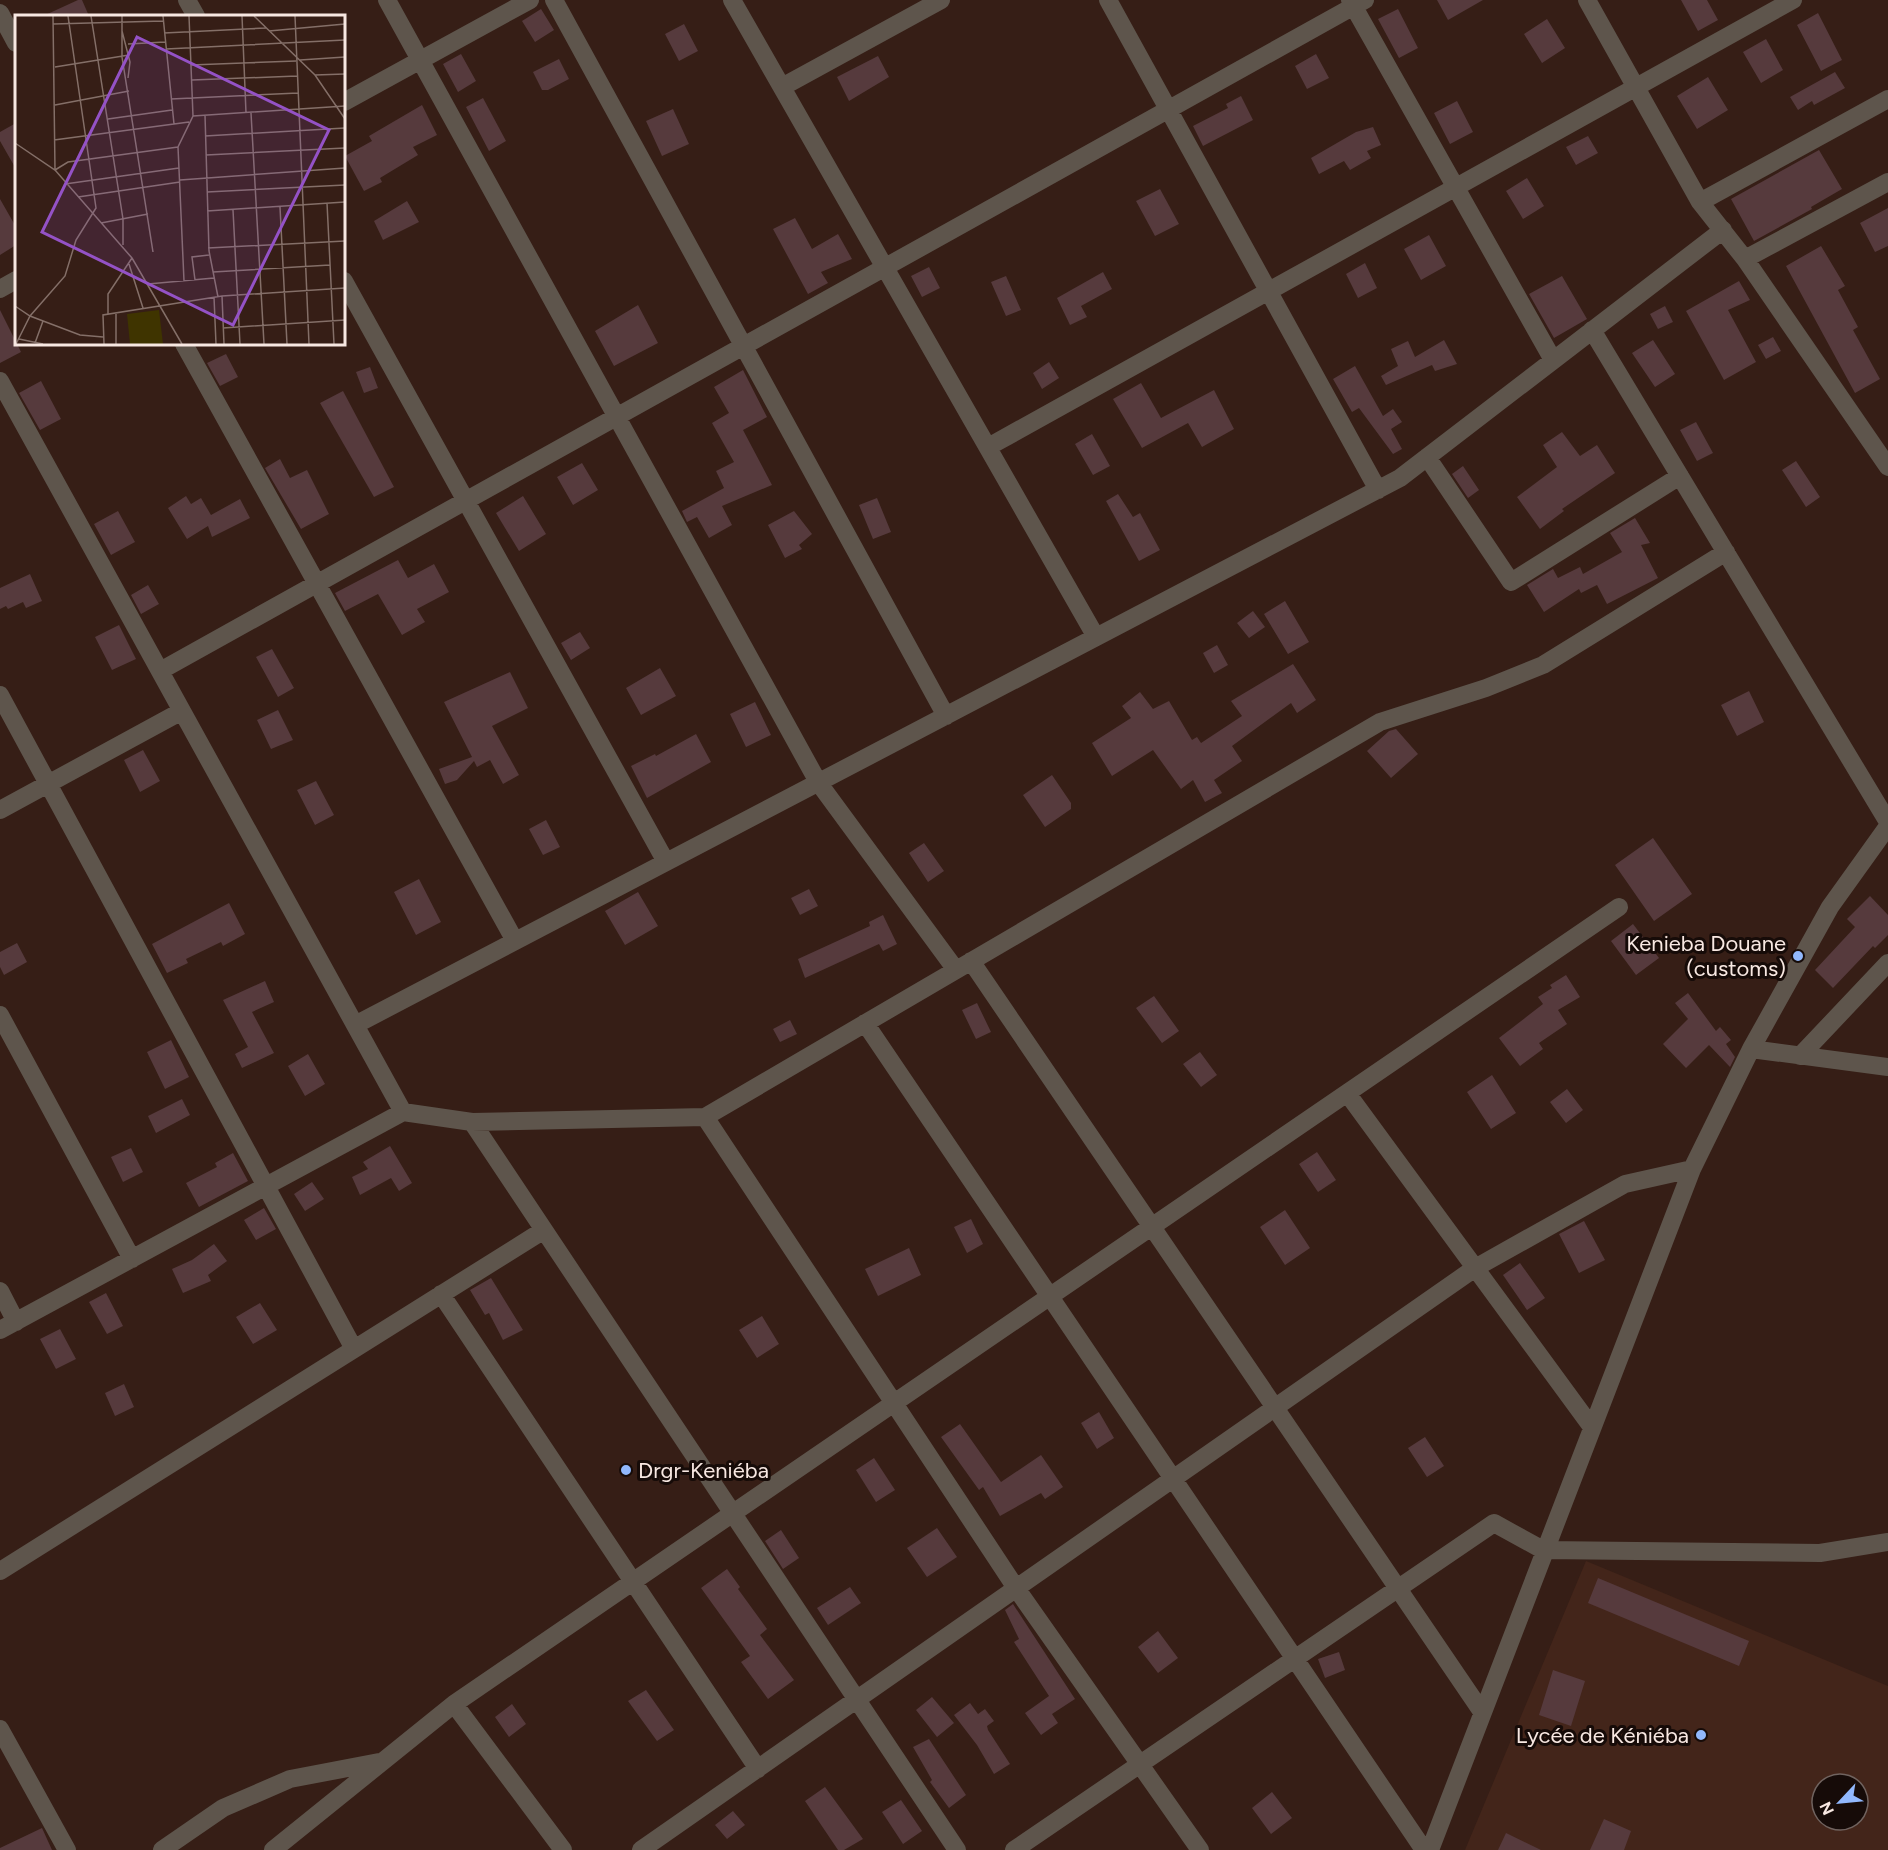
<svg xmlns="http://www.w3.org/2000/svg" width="1888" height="1850" font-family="Figtree,sans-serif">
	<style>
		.built { fill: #43251a; fill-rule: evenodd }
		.building { fill: #563a3d }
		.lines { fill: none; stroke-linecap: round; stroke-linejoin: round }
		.minor { stroke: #5e554c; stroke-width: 18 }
		.poi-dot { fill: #91b8fd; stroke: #160b08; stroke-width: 2 }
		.labels { text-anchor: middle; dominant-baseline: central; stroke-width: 6; stroke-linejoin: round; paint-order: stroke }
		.poi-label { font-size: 22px; fill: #f8e8e2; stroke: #160b08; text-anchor: end }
		.inset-road { fill: none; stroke: #846f68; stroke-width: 1.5 }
		.view { fill: #9452c6; fill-opacity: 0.15; stroke: #9452c6; stroke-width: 3 }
		.inset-edge { fill: none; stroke: #f8e8e2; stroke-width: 3 }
	</style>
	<rect width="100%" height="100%" fill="#361e16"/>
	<path class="built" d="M1586,1561l302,125v164h-423zM1822,1784h36v36h-36z"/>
	<path class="building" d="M78,0h4l7,16h-46z
		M1437,0h46l-35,20z
		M1681,0h26l11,20 -20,11z
		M541,9l13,21 -19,12 -13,-21z
		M1398,9l20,39 -19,10 -21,-39z
		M1818,13l24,47 -21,11 -24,-46z
		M1547,19l18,29 -23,15 -18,-29z
		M684,24l14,27 -19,10 -14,-27z
		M1766,39l17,31 -22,13 -18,-31z
		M461,54l15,27 -18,11 -15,-28z
		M1316,54l13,24 -22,11 -12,-23z
		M878,56l11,21 -40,24 -12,-24z
		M559,59l10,20 -21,11h-6l-9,-18z
		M1835,72l10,16 -31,17 -2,-4 -14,9 -8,-13z
		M1708,77l20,33 -31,19 -20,-33z
		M1241,96l12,24 -50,26 -10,-20 35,-18 -2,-4z
		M483,98l23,43 -17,10 -23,-44z
		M1457,101l16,31 -23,12 -16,-31z
		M422,105l15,30 -24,12 5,8 -38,23 2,4 -18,9 -19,-35 27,-15 -3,-5z
		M673,109l16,35 -27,12 -16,-35z
		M16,123v46l-16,-28v-9z
		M1373,127l8,18 -14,6 4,7 -21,12 -6,-9 -25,13 -8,-16 45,-26z
		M1588,136l10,17 -22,12 -10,-18z
		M1819,150l23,39 -31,18 1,2 -58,32 -23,-42z
		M1527,178l17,28 -21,13 -17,-28z
		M1160,189l19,35 -24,12 -19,-35z
		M0,199l16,28v18l-16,10z
		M407,201l12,21 -36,18 -9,-19z
		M1888,208v38l-13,6 -15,-29z
		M795,218l17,31 26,-15 14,25 -31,13 7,11 -20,11 -35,-65z
		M1429,235l17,31 -25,14 -17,-31z
		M1821,246l24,40 -7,4 20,37 -5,3 27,49 -25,14 -69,-127z
		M1365,263l12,25 -19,10 -12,-24z
		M929,267l11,21 -18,9 -11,-21z
		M1103,272l9,17 -31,17 6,11 -17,8 -13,-27z
		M1006,276l15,34 -15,6 -15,-34z
		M1562,276l25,43 -33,19 -25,-44z
		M1739,281l11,19 -22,10 28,52 -32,18 -38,-69z
		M638,305l20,38 -44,23 -19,-35z
		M1665,306l8,16 -15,7 -8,-15z
		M0,310l21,42 -21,11z
		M1773,337l8,14 -15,8 -8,-14z
		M1444,340l13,24 -22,7 -3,-6 -46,20 -5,-9 17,-10 -7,-17 17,-8 7,16z
		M1653,340l22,34 -20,13 -23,-34z
		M226,354l12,23 -18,9 -13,-23z
		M1049,362l10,16 -17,11 -9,-16z
		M1355,366l28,50 10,-7 9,13 -11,7 11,20 -9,5 -34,-46 -7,4 -19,-33z
		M370,367l8,21 -14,5 -8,-21z
		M743,370l24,47 -24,13 29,55 -50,21 10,19 -23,13 -12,-21 -10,5 -5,-11 42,-23 -8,-17 18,-9 -22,-39 17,-10 -15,-26z
		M41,381l20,38 -21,11 -21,-37z
		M1141,383l20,35 53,-28 20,39 -32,18 -14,-24 -46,25 -29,-49z
		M343,391l51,96 -20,10 -54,-94z
		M1696,422l17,31 -16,8 -17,-31z
		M1562,432l18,24 17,-11 18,28 -53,36 2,2 -24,18 -23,-32 40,-30 -14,-22z
		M1092,434l18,32 -17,9 -18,-31z
		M280,459l10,19 17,-8 22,44 -28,15 -36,-61z
		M1796,461l24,36 -14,10 -24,-37z
		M582,463l16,27 -25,15 -16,-28z
		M1463,466l16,24 -11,8 -16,-24z
		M1118,494l15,23 7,-4 20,37 -21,11 -33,-60z
		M186,496l5,8 10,-6 10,17 29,-16 10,19 -38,19 -4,-11 -21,13 -19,-31z
		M523,496l23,38 -27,17 -23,-38z
		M877,498l14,34 -18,7 -14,-34z
		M118,511l17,31 -24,13 -17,-31z
		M794,511l18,23 -13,11 3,4 -17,9 -17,-33z
		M1635,518l15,25 -9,2 17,33 -51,26 -10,-19 -16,8 -2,-4 -35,23 -17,-27 26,-16 5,9 22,-11 3,7 39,-22 -12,-19z
		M398,560l10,18 26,-14 15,28 -32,17 8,13 -23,13 -24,-41 -33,17 -10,-18z
		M30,574l12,27 -16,7 -3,-6 -15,7 -2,-3 -6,3v-21z
		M148,585l11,19 -18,10 -10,-19z
		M1285,601l24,41 -21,12 -24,-40z
		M1253,611l12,16 -16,11 -12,-15z
		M119,625l17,34 -24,11 -17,-33z
		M580,632l10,16 -19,12 -10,-17z
		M1217,645l11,20 -14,8 -11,-20z
		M272,649l22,39 -16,9 -22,-40z
		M1293,664l23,36 -19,13 -6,-10 -59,43 10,15 -28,19 8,13 -17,9 -12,-22 -12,9 -28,-39 -41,26 -20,-33 39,-25 -9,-12 18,-14 13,17 16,-8 23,39 5,-3 4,6 41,-27 -11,-15z
		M660,668l16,28 -35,19 -15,-27z
		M510,672l18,36 -36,18 27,49 -16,9 -13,-24 -13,7 -3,-6 -17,19 -12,4 -6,-15 33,-12 -28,-55z
		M1749,691l15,31 -27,14 -16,-31z
		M755,702l16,33 -25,12 -16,-33z
		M278,710l15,30 -22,9 -14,-29z
		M1396,729l22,25 -27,24 -24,-27 22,-20z
		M696,734l15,28 -64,36 -16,-32 24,-12 1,2z
		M143,750l17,31 -20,11 -16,-32z
		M1052,775l19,28v6l-26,18 -22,-32z
		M316,781l18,34 -19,10 -18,-35z
		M546,820l14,27 -17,8 -14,-26z
		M1653,838l39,56 -38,27 -39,-56z
		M924,843l20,28 -16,11 -19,-29z
		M419,879l22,43 -25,13 -22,-43z
		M809,889l9,17 -18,9 -9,-17z
		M638,892l20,34 -33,19 -20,-34z
		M1870,896l18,19v20l-13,13 -2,-2 -40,42 -18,-18 40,-43 -8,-8z
		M229,903l16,31 -22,12 -2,-4 -35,17 2,4 -21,10 -15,-29z
		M883,915l14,29 -14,7 -4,-7 -74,34 -7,-19 72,-33 -1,-4z
		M1633,924l26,34 -23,17 -25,-34z
		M17,943l10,19 -23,13 -4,-8v-15z
		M1566,975l14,22 -22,13 9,14 -28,19 4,6 -23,17 -21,-28 44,-34 -5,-7 14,-9 -2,-3z
		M265,981l9,21 -22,10 22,41 -32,15 -7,-14 13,-7 -25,-47z
		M1688,993l28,38 4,-4 11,13 -5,4 9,13 -5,10 -21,-22 -23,23 -23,-24 25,-25 -13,-16z
		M1154,996l25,35 -17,12 -26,-35z
		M977,1003l14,29 -15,7 -14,-29z
		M790,1020l7,14 -17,8 -7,-13z
		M171,1040l18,37 -24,12 -18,-37z
		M1200,1052l17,23 -16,12 -18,-23z
		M308,1054l17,30 -20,12 -17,-30z
		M1492,1075l24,38 -25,16 -24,-37z
		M1567,1089l16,21 -17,13 -16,-21z
		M182,1099l8,16 -34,18 -8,-17z
		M390,1146l22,37 -13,8 -8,-13 -31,17 -8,-18 16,-8 -5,-7z
		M131,1148l12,24 -20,10 -12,-25z
		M1317,1152l19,28 -18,12 -19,-28z
		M233,1153l15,28 -49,26 -13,-24 31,-16 -2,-4z
		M312,1182l12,17 -19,12 -11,-17z
		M264,1208l12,21 -20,11 -12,-20z
		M1285,1210l25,38 -25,17 -25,-38z
		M971,1219l12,25 -16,9 -13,-26z
		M1584,1221l21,39 -26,13 -20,-39z
		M214,1244l13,17 -19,14 3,6 -28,12 -11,-24 20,-9z
		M909,1248l12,27 -43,21 -13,-27z
		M1520,1263l25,35 -18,12 -24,-35z
		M491,1278l32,52 -20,10 -14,-27 -4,2 -15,-25z
		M106,1293l17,33 -16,8 -18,-32z
		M260,1303l17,27 -24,14 -17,-27z
		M762,1316l17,28 -22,14 -18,-28z
		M60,1329l16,30 -20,10 -16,-30z
		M124,1384l10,23 -19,9 -10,-23z
		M1099,1412l15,26 -17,11 -16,-26z
		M960,1424l41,58 40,-27 22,32 -18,12 -4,-6 -41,23 -17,-29 -4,3 -38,-53z
		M1425,1437l19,29 -17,11 -19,-29z
		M874,1458l21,32 -19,12 -20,-32z
		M937,1528l20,29 -30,20 -20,-29z
		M781,1530l18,28 -16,11 -18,-28z
		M727,1569l13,18 -2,2 29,40 -7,6 34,45 -26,19 -27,-37 9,-6 -49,-68z
		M1598,1578l151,63 -10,25 -151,-63z
		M850,1587l11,16 -33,22 -11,-17z
		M1013,1604l62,95 -23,15 6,9 -17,12 -16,-22 24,-17 -35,-54 5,-3 -14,-29z
		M1158,1631l20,27 -20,15 -20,-26z
		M1339,1652l6,18 -20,8 -7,-19z
		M1553,1670l32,11 -14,45 -32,-11z
		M646,1690l28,40 -17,11 -29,-40z
		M932,1697l22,26 -17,14 -21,-27z
		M970,1703l8,11 7,-5 9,12 -7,5 1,4 22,34 -16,10 -17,-29 -23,-30z
		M512,1704l14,20 -17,13 -14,-20z
		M929,1739l37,56 -17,13 -19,-26 2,-2 -19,-33z
		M825,1787l38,52 -19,11h-6l-33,-49z
		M1272,1792l20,26 -21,16 -19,-26z
		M901,1800l21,31 -19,13 -21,-32z
		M733,1811l12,14 -18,14 -12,-14z
		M1604,1819l27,12 -7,19h-34z
		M42,1828l10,22h-52v-2z
		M1506,1833l35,17h-43z"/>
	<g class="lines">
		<path class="minor" d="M187,0l9,16
			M387,0l431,782 138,188
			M554,0l392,716
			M732,0l364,637
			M1108,0l270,490
			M1350,0l203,360
			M1587,0l113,202 45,57 143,208
			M0,13l16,30
			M782,87l159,-87
			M344,102l186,-102
			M1700,202l188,-103
			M1745,259l143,-77
			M344,281l322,581
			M0,289l16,-9
			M1592,330l296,492
			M184,344l331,597
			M0,381l403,731
			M988,447l805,-447
			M1427,457l84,125 169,-106
			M160,671l1205,-671
			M0,695l354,654
			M0,810l182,-99
			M971,961l511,751
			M0,1015l132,244
			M865,1023l559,827
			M355,1025l1045,-547 323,-248
			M1751,1049l137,18
			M1800,1056l88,-93
			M1347,1093l244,333
			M705,1117l311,471 184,262
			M472,1122l485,728
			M0,1291l16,31
			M441,1294l317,475
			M0,1330l403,-218 69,10 233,-5 675,-395 106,-34 57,-23 183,-113
			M0,1571l544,-341
			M454,1704l109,146
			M0,1729l67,121
			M162,1850l61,-42 67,-29 89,-17
			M273,1850l181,-146 1165,-797
			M641,1850l834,-582 150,-84 67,-15
			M1014,1850l480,-327 49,27 277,3 68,-11
			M1430,1850l262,-681 59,-120 79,-142 58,-81"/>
	</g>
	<g class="poi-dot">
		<circle cx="1798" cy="956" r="6"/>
		<circle cx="626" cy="1470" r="6"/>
		<circle cx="1701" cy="1735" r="6"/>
	</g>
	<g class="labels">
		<g class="poi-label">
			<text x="1786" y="943">Kenieba Douane<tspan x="1786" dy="25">(customs)</tspan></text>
			<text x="638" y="1470" text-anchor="start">Drgr-Keniéba</text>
			<text x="1689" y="1735">Lycée de Kéniéba</text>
		</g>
	</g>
	<g transform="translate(15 15)">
		<rect width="330" height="330" fill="#361e16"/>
		<path d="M144,295l4,34h-33l-3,-30z" fill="#3f3400"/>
		<path class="inset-road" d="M38,1l2,154 77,88 50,86M76,1l32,203v26M107,1v41l31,195M148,1l11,108M227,1l4,97M239,1l61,59 30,44M280,1l14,328M38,9l110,-3M107,16l8,31 -2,16M254,16l76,-7M149,18l102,-5M113,29l37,-2M151,34l179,-9M285,45l45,-3M176,50l105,-4M40,52l74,-12M300,60l30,-1M177,65l105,-4M156,84l127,-6M40,90l74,-14M236,98l13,231M190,100l4,136 9,46M178,101l152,-10M93,104l64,-9M190,121l140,-8M39,125l135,-18M0,128l40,27 13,-8 110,-15M191,140l139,-7M165,165l165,-12M50,169l114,-16M192,177l138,-7M63,182l102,-15M312,188l7,141M265,192l7,137M218,195l7,134M192,196l138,-9M86,208l47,-9M193,233l137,-7M114,249l14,44M198,257l117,-7M180,265l-3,-23 17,-2M169,266l-6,-134 15,-31 -4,-100M133,269l66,-6M207,281l2,48M199,282l2,47M0,291l15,10 50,19 23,2M101,298v31M93,299v-20l24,-36M208,313l122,-8M4,324l24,5M20,328l8,-22M1,329l14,-28 35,-40 11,-36 20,-32 -28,-192M89,329l-1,-29 119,-19 123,-8"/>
		<path class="view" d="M122,22l192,93 -96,195 -191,-93z"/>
		<rect width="330" height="330" class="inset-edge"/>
	</g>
	<g transform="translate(1840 1802) rotate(244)"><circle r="28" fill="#160b08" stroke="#70635f" stroke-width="1.5"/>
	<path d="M0-4.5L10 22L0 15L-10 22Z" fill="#91b8fd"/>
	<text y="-9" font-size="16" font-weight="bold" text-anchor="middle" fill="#f8e8e2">N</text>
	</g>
</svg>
